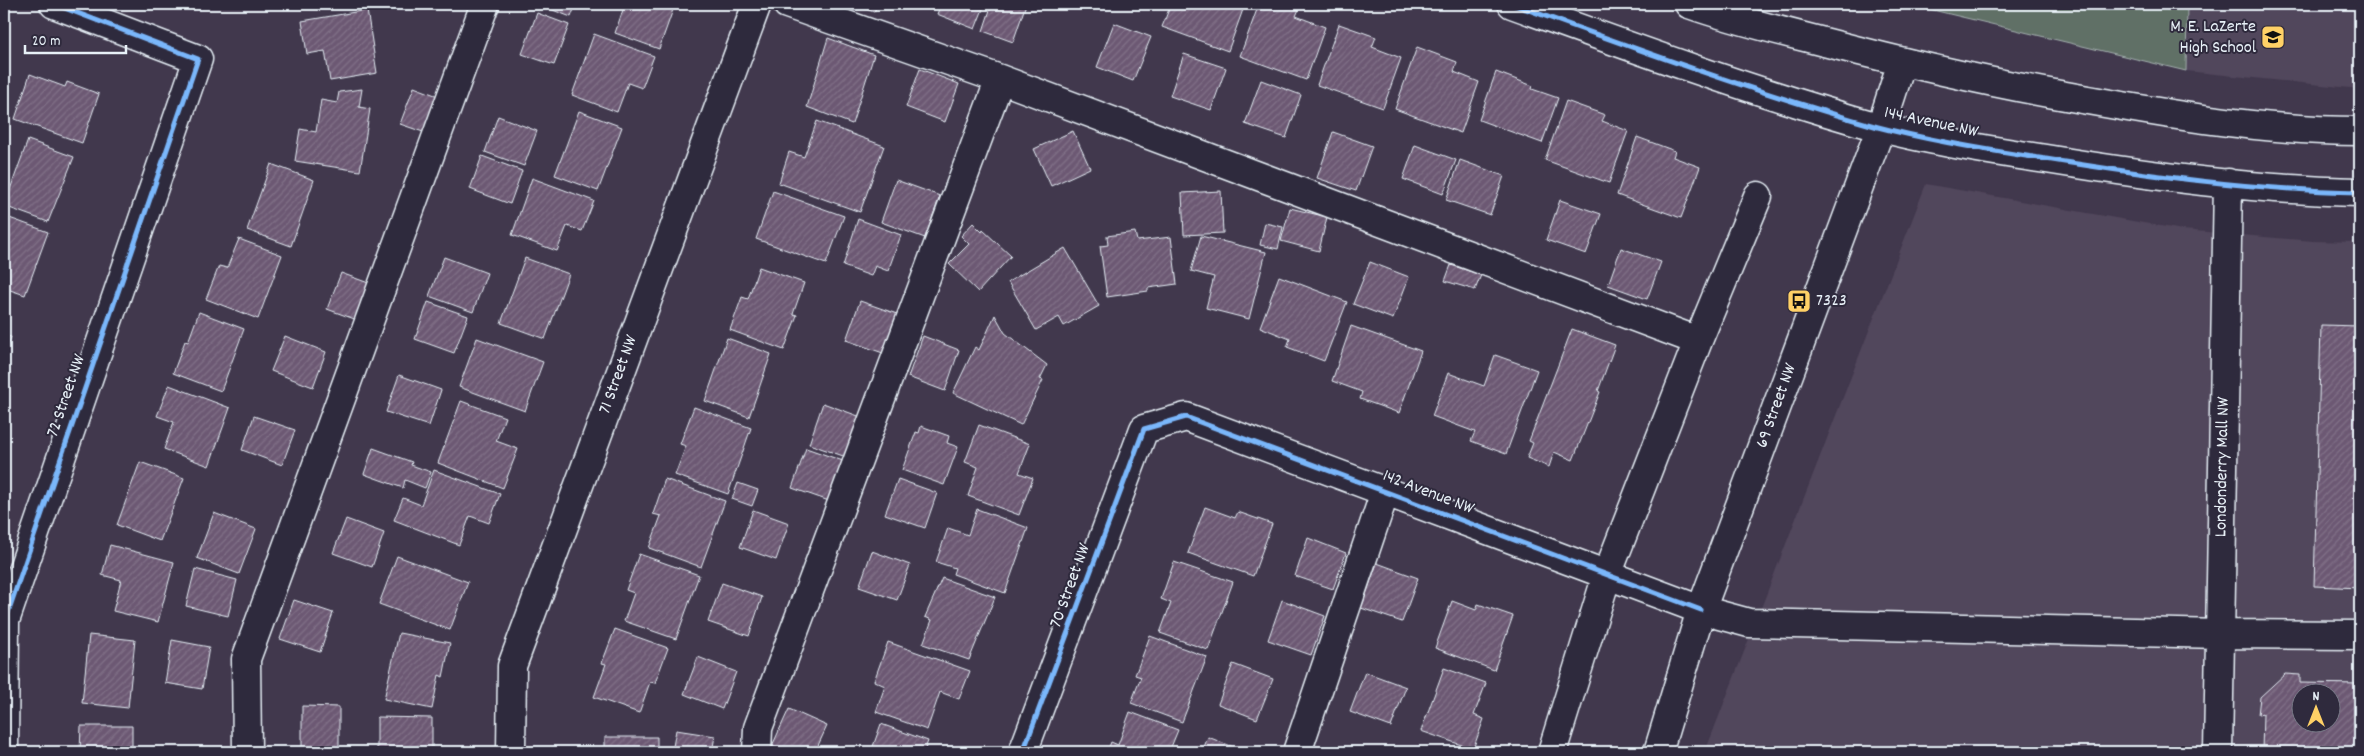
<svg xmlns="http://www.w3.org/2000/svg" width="2364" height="756" font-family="Dekko,sans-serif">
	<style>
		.built { fill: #51465b; fill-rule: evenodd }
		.green { fill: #606f66; stroke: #a4b0af }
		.building { fill: url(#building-hatch); stroke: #e8f1f8; fill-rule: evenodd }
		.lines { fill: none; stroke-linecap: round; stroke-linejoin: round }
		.minor-casing { stroke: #e8f1f8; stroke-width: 31 }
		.minor { stroke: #2f2a3d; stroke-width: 28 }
		.cycleway-casing { stroke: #2f2a3d; stroke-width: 8 }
		.cycleway { stroke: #7ab7fb; stroke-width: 5 }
		.labels { text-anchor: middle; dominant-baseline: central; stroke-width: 4; stroke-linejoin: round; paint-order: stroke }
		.poi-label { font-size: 18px; fill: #e8f1f8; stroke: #2f2a3d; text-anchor: end }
		.street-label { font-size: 18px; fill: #e8f1f8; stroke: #2f2a3d }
	</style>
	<defs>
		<pattern id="building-hatch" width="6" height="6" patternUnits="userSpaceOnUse" patternTransform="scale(1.25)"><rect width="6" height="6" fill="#6c5973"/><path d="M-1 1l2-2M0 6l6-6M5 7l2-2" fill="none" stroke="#817188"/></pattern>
	</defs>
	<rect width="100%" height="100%" fill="#41384d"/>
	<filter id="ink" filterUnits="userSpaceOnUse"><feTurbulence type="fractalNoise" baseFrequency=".02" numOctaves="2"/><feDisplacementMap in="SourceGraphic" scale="10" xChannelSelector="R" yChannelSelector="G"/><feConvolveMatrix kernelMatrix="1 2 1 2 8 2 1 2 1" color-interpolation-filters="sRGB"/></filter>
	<g filter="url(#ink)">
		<path class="built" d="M2187,4h173v85l-174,-18z
			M1926,184l257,46 130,11 47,1v510h-655zM2302,694h30v30h-30z"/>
		<path class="green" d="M1910,4h277l-1,67 -249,-60z"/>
		<path class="building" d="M537,4h39l-5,13z
			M625,4h50l-16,45 -44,-16z
			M852,4h26l-4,8z
			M941,4h44l-10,25 -38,-15z
			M992,4h34l-13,38 -30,-11z
			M1171,4h74l-17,47 -66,-24z
			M1259,4h31l10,3 -4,9 29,11 -19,53 -66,-24z
			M367,10l10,63 -47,8 -5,-30 -18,3 -5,-33z
			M537,13l32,12 -15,40 -32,-11z
			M1114,23l37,14 -18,44 -36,-14z
			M1339,24l37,13 -4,10 29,11 -18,50 -66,-23z
			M594,34l60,22 -12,32 -14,-5 -11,29 -45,-17z
			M828,38l46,17 -22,69 -45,-17z
			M1417,47l40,15 -3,10 25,10 -18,51 -66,-24z
			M1184,54l42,14 -15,42 -41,-14z
			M920,69l39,15 -14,38 -39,-15z
			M1496,72l37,14 -1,3 26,9 -16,45 -63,-23z
			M30,74l35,13 2,-5 32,12 -17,49 -67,-24z
			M1261,80l40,15 -15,43 -41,-14z
			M414,87l29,11 -14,36 -29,-10z
			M362,89l-3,18 11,2 -10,62 -65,-10 5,-32 16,3 5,-32 16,3 2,-11z
			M1566,101l39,14 -3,6 26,10 -19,52 -64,-23z
			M579,111l43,16 -24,64 -43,-16z
			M498,116l39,15 -13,35 -39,-14z
			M817,121l67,25 -24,66 -81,-29 10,-31 15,5z
			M1073,131l17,37 -39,18 -17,-37z
			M1333,132l39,14 -16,45 -39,-13z
			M1637,137l38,14 -2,6 27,10 -19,51 -64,-23z
			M28,140l46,17 -26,65 -44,-16z
			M1415,145l41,15 -13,34 -40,-15z
			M482,156l40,15 -12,33 -40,-15z
			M1460,160l44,16 -14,39 -44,-15z
			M271,164l43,16 -23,66 -44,-16z
			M532,178l62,23 -12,30 -15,-5 -10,25 -45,-16z
			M896,180l44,16 -15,42 -44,-16z
			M773,191l71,25 -18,48 -70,-25z
			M1221,191l2,42 -39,2 -2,-42z
			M1560,200l41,14 -15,40 -40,-14z
			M1290,208l37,9 -8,34 -38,-10z
			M4,216l44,16 -23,63 -21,-7z
			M858,219l43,16 -13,36 -13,-5 -4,10 -28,-10z
			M973,223l9,9 1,-2 28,26 -33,36 -29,-28 20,-20 -8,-8z
			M1265,223l18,4 -5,22 -18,-4z
			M1135,232l2,9 34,-4 6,47 -29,4v3l-41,6 -7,-51 8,-1 -1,-9z
			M1201,236l65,16 -17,67 -43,-11 8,-31 -23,-6z
			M239,239l43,16 -24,64 -52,-20 13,-33 8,2z
			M1065,248l34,58 -35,20 -5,-9 -23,13 -28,-48z
			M1621,248l40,14 -14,37 -39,-14z
			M444,257l43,16 -14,39 -44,-16z
			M525,258l44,16 -24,65 -44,-16z
			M1370,262l39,15 -16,42 -40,-15z
			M1451,265l30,10 -6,15 -30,-9z
			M759,267l45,16 -11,31 4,1 -13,35 -54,-20 12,-33 6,2z
			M341,273l33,12 -14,36 -33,-12z
			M1279,276l68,26 -23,59 -37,-14 3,-8 -30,-12z
			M860,301l37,13 -14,39 -37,-13z
			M428,302l40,14 -14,37 -39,-14z
			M199,312l45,17 -23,62 -48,-18 12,-32 3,1z
			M995,315l10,18 42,32 -7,14 3,1 -22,45 -68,-32 22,-46 4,3z
			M2321,325l39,1v262l-46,-2z
			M1351,326l70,25 -22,62 -39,-14 2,-7 -30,-11z
			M1572,329l43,16 -17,46 2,1 -27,68 -19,-8 -5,15 -22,-9 6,-15 -4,-2z
			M4,335l7,2 -7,21z
			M285,336l41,16 -13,35 -42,-16z
			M923,336l36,14 -14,41 -37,-14z
			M477,338l66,24 -18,49 -66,-24z
			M727,338l44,16 -22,63 -44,-16z
			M1495,355l42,15 -31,84 -35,-13 4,-9 -43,-16 16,-43 36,13z
			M399,375l42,15 -12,36 -43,-14z
			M169,385l61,23 -21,58 -45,-17 10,-27 -17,-6z
			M461,401l44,16 -9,24 22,8 -15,39 -65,-25z
			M823,403l38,14 -15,40 -37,-13z
			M694,407l57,21 -23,66 -53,-19 11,-29 -6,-2z
			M254,416l41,14 -13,35 -40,-15z
			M979,425l51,19 -11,29 14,5 -14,37 -51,-19 10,-29 -13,-5z
			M921,426l28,10 -2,7 11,4 -14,38 -42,-15 14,-38 3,1z
			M373,448l39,14 -1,3 20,7 -6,16 -20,-8 -2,8 -39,-14z
			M806,448l37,13 -14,40 -37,-13z
			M140,462l44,16 -24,63 -43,-16z
			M434,470l66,24 -11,29 -19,-7 -11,29 -65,-25 9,-22 18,7z
			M665,479l60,22 -24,66 -52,-19 12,-32 -8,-2z
			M898,479l39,14 -12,35 -40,-14z
			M738,483l20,7 -6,16 -20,-7z
			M1205,507l30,11 3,-6 34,12 -19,52 -65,-23z
			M977,509l51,19 -23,65 -52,-19 2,-6 -19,-6 12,-34 20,7z
			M753,510l36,13 -13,37 -36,-13z
			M214,513l42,16 -17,45 -42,-16z
			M346,519l38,14 -12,34 -39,-14z
			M1308,538l38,15 -13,36 -38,-13z
			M110,545l64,17 -16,60 -45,-11 8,-31 -19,-5z
			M872,551l38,14 -13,35 -38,-13z
			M639,554l60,21 -23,64 -52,-18 10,-28 -8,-3z
			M397,556l71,26 -18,48 -71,-26z
			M1174,562l59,20 -25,68 -48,-17 11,-30 -10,-4z
			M1377,563l41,15 -16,44 -41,-14z
			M195,569l42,11 -9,36 -42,-10z
			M942,578l53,19 -26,63 -46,-16 9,-24 -7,-3z
			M722,583l40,14 -13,39 -41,-14z
			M294,600l39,13 -13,39 -40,-13z
			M1282,600l43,16 -14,39 -43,-15z
			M1452,601l24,9 2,-6 35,12 -19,54 -59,-22z
			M615,629l53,19 -13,35 -5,-1 -11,31 -45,-16 12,-33 -4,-1z
			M399,633l51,10 -7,34 -4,-2 -7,34 -48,-10z
			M89,635l46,5 -7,68 -46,-5z
			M1150,636l57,21 -25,65 -51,-19 10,-26 -6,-2z
			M172,640l37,7 -7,42 -37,-6z
			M888,642l82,29 -11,28 -19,-7 -13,38 -51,-18 9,-26 -11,-5z
			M698,657l38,15 -14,37 -38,-15z
			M1233,664l40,15 -16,40 -39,-15z
			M1444,668l42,15 -12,32 10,4 -11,30 -52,-18z
			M1365,672l41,15 -15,40 -41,-15z
			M2285,674l15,1v8l60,1v68h-98l1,-38 -5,1 2,-18zM2302,694h30v30h-30z
			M302,706l37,1v42h-37z
			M789,709l38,17 -12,26h-30l-13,-6z
			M1130,712l48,18 -9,22h-62l4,-10 7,3z
			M377,717l55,1v34h-55z
			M881,724l47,17 -4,11h-53z
			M81,726h51v26h-52z
			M676,730l39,6 -3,16h-40z
			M605,737h52v15h-52z
			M1208,737l38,15h-44z"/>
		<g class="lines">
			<g class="minor-casing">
				<path id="minor" d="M787,4l213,75 698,262
					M1512,4c121,44 242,88 366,123 53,14 114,24 168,32 104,17 209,31 314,33
					M1689,4c45,16 92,27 139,39 77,20 154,38 232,52 99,18 200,36 300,36
					M4,749l1,-128 193,-562 -144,-55
					M247,752l-1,-93 239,-655
					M511,752l1,-86 245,-662
					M757,752l1,-24 242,-649
					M1023,752l121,-323 42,-12 515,193 48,13 472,11 139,1
					M1297,752l88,-260
					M1552,752l55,-177 91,-234 60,-145
					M1658,752l43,-142 180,-483 21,-65
					M2218,752l10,-569"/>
			</g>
			<use href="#minor" class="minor"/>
			<g class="cycleway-casing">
				<path id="cycleway" d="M1512,4c121,44 242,88 366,123 53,14 114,24 168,32 104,17 209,31 314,33
					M4,749l1,-128 193,-562 -144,-55
					M1023,752l121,-323 42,-12 515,193"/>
			</g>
			<use href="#cycleway" class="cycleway"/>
		</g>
	</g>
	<defs>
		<g id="school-square" transform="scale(1.25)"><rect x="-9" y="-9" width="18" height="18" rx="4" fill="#ffd166" stroke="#2f2a3d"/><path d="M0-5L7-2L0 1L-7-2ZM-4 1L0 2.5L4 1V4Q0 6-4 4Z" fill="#111"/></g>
		<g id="bus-square" transform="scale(1.25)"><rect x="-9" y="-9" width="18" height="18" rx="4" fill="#ffd166" stroke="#2f2a3d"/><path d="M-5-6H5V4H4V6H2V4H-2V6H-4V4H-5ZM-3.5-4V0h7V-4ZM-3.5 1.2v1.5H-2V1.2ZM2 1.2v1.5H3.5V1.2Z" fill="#111"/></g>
	</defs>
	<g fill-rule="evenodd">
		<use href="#school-square" x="2273" y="37"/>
		<use href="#bus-square" x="1799" y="301"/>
	</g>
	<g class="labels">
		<g class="poi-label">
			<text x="2256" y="27">M. E. LaZerte<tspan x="2256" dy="21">High School</tspan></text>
			<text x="1816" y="301" text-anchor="start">7323</text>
		</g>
		<g class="street-label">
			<text transform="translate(1931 123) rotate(12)">144 Avenue NW</text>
			<text transform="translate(619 375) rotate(-70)">71 Street NW</text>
			<text transform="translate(67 396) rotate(-71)">72 Street NW</text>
			<text transform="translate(1777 406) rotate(-70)">69 Street NW</text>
			<text transform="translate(2223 467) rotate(-89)">Londonderry Mall NW</text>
			<text transform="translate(1428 493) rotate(21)">142 Avenue NW</text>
			<text transform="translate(1071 586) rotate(-70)">70 Street NW</text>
		</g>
	</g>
	<rect width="2364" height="756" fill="none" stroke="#2f2a3d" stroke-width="20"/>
	<rect x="10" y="10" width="2344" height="736" fill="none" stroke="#e8f1f8" stroke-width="2" filter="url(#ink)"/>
	<g transform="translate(2316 708)"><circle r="24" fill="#2f2a3d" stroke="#797a88"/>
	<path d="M0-4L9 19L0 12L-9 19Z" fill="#ffd166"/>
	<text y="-8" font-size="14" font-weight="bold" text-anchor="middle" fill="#e8f1f8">N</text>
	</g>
	<path d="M25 45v8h101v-8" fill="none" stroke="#e8f1f8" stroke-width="2.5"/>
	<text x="32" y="45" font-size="15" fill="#e8f1f8" stroke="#2f2a3d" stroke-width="4" paint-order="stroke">20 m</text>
</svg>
